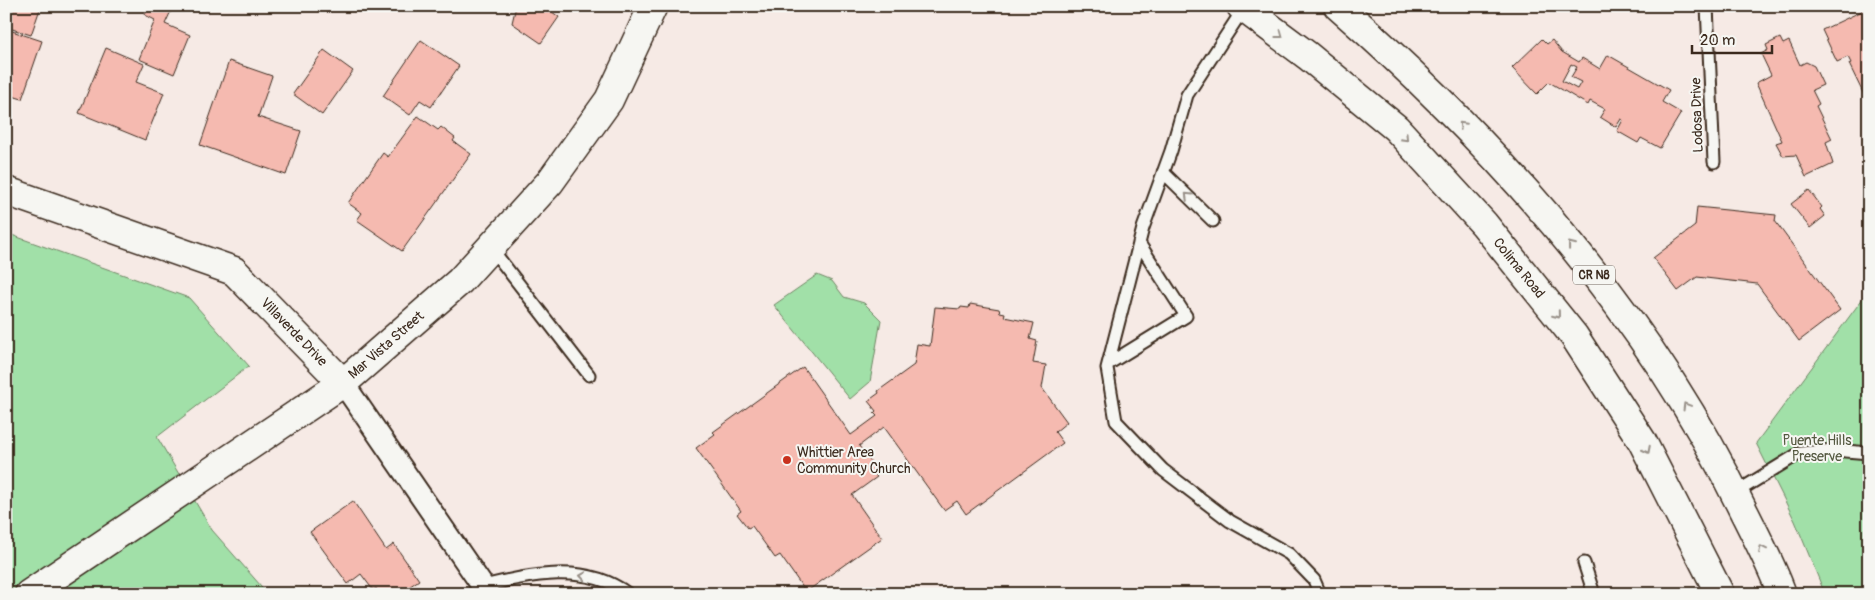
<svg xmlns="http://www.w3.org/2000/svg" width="1875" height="600" font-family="Pangolin,sans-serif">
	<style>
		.green { fill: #a1e0a8; stroke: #6e8563 }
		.building { fill: #f5bab0; stroke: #3b2a1e; fill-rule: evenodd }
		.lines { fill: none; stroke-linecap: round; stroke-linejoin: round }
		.service-casing { stroke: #3b2a1e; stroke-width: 15 }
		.minor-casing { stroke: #3b2a1e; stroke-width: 25 }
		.tertiary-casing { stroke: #3b2a1e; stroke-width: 31 }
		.primary-casing { stroke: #3b2a1e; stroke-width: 31 }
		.service { stroke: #f6f6f2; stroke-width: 11 }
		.minor { stroke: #f6f6f2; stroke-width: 21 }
		.tertiary { stroke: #f6f6f2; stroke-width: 28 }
		.primary { stroke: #f6f6f2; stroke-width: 28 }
		.oneway { stroke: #989088 }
		.poi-dot { fill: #c8321e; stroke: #f6f6f2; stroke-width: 2 }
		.labels { text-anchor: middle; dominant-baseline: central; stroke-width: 4; stroke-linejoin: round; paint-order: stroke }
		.shield { fill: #f6f6f2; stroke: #73675e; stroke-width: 1 }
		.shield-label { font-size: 12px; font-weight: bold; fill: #3b2a1e }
		.street-label { font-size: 14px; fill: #3b2a1e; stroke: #f6f6f2 }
		.park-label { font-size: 14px; fill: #545840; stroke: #f6f6f2 }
		.poi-label { font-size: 14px; fill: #3b2a1e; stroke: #f6f6f2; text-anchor: start }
	</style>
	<rect width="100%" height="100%" fill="#f6eae5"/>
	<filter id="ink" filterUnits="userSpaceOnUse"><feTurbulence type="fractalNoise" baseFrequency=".02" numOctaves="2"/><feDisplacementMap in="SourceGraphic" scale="10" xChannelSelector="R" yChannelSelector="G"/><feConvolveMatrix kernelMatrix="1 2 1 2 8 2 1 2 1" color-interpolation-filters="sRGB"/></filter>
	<g filter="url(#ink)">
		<path class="green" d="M6,233l183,65 60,68 -92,71 55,93 56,64h-262z
			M817,275l15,6 12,16 20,6 17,17 -11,62 -20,17 -76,-94z
			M1869,290v304h-44l-30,-73 -39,-78z"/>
		<path class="building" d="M11,6h30l-10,29 -25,-8z
			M149,6h16l-1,2 7,3 -6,13 25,11 -16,39 -35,-15 16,-39 -10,-5z
			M516,6h28l15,11 -18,26 -29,-20z
			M1463,6h11l-5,6z
			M1866,6h3v93l-3,-5 -2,1 -15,-31 2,-1 -3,-6 -11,5 -15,-32 38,-18z
			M6,29l36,12 -20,58 -16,-5z
			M1780,38l3,6 6,-3 11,24 6,-3 8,4 9,19 -11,5 7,14 -3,2 16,33 -6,3 7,22 -27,13 -10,-22 -13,1 -7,-13 6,-2 -26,-58 15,-8 -10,-21 7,-4 -2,-5z
			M1542,39l5,5 5,-4 10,12 17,10 3,-4 18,11 8,-14 61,35 -7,12 19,11 -21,35 -19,-10 -3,5 -21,-12 6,-11 -2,-1 -5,8 -16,-10 5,-8 -15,-8 -2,4 -39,-23 -12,12 -25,-26zM1571,64l6,3 -6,10 10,5 -4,7 -15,-8z
			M421,40l38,26 -28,41 -11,-7 -10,15 -27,-19z
			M106,48l38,16 -8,18 28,11 -19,47 -66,-27z
			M324,50l29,21 -31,44 -29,-21z
			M229,61l43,15 -14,41 43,14 -15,44 -86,-30z
			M418,116l20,14 3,-3 14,11 -2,3 18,13 -69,97 -45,-31 5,-7 -14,-10 35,-50 5,4z
			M1809,190l13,17 -2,2 5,7 -15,12 -19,-24z
			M1697,207l79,8 -1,6 65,89 -41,31 -42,-57 -60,-7 -19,14 -25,-33 42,-32z
			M970,304l29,5 1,3 5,1 -1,4 30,6 -4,16 7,2 -4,22 13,2 -4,23 25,34 -12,10 8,11 -97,71 -9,-13 -13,9 -60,-83 -25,19 19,26 -3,3 2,2 -25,18 30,43 -76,54 -26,-37 -5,3 -23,-32 -4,2 -11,-14 4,-3 -45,-63 19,-14 -2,-2 90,-65 48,68 26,-19 -3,-3 2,-2 -8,-10 11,-8 -1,-2 36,-26 3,-21 13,2 5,-39 25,2 1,-2 8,1z
			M353,501l33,49 8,-6 25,36 -13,9 2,5h-28l-4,-6 -3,2 -12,-16 -13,10 -38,-52z"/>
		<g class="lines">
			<g class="service-casing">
				<path id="service" d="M1707,6l7,156
					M1244,8l-57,87 -16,56 -28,77 -36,140 9,53 47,49 67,51 59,33 25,26 6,14
					M1163,172l50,49
					M491,248l98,127
					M1108,364l78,-48 -47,-73
					M1735,493l65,-40 34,-3 35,3
					M1584,563l10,31
					M483,586c47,-11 103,-24 145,8"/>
			</g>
			<g class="minor-casing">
				<path id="minor" d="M343,383l145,211"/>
			</g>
			<g class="tertiary-casing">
				<path id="tertiary" d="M6,191l228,80 109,112
					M29,594l314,-211 117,-102 90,-99 59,-82 44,-94"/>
			</g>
			<g class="primary-casing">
				<path id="primary" d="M1241,6l67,50 88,72 88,96 90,112 68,105 78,153
					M1338,6c162,142 310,308 404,502 14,28 29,56 40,86"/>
			</g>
			<use href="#service" class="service"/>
			<use href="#minor" class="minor"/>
			<use href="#tertiary" class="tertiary"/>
			<use href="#primary" class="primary"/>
		</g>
		<defs><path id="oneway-chevron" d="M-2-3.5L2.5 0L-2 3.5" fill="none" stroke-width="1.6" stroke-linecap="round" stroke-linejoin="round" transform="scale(1.25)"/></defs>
		<g class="oneway">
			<use href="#oneway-chevron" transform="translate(1280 35) rotate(37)"/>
			<use href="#oneway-chevron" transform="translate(1462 125) rotate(-135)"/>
			<use href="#oneway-chevron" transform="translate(1405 138) rotate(47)"/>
			<use href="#oneway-chevron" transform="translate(1188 196) rotate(-136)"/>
			<use href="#oneway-chevron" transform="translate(1571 245) rotate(-128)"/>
			<use href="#oneway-chevron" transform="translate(1557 315) rotate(51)"/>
			<use href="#oneway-chevron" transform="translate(1686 406) rotate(-121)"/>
			<use href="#oneway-chevron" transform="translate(1647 450) rotate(63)"/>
			<use href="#oneway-chevron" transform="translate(1762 549) rotate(-116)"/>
			<use href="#oneway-chevron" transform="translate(583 576) rotate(-172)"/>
		</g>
	</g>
	<circle class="poi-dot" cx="787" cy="460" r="5"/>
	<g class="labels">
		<rect class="shield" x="1573" y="265.5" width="42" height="19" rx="4"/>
		<g class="shield-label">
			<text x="1594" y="275">CR N8</text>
		</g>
		<g class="street-label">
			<text transform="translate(1697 115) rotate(-92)">Lodosa Drive</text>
			<text transform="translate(1519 268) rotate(51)">Colima Road</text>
			<text transform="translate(294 332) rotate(46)">Villaverde Drive</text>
			<text transform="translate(386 345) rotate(-41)">Mar Vista Street</text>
		</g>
		<g class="park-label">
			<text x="1817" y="440">Puente Hills<tspan x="1817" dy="16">Preserve</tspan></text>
		</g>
		<g class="poi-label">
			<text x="797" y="452">Whittier Area<tspan x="797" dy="16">Community Church</tspan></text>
		</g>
	</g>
	<rect width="1875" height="600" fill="none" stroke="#f6f6f2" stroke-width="25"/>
	<rect x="12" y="12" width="1850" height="575" fill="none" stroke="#3b2a1e" stroke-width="2" filter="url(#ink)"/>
	<path d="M1692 45v8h80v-8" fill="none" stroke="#3b2a1e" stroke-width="2.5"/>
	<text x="1700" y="45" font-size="15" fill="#3b2a1e" stroke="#f6f6f2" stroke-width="4" paint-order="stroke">20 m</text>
</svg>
